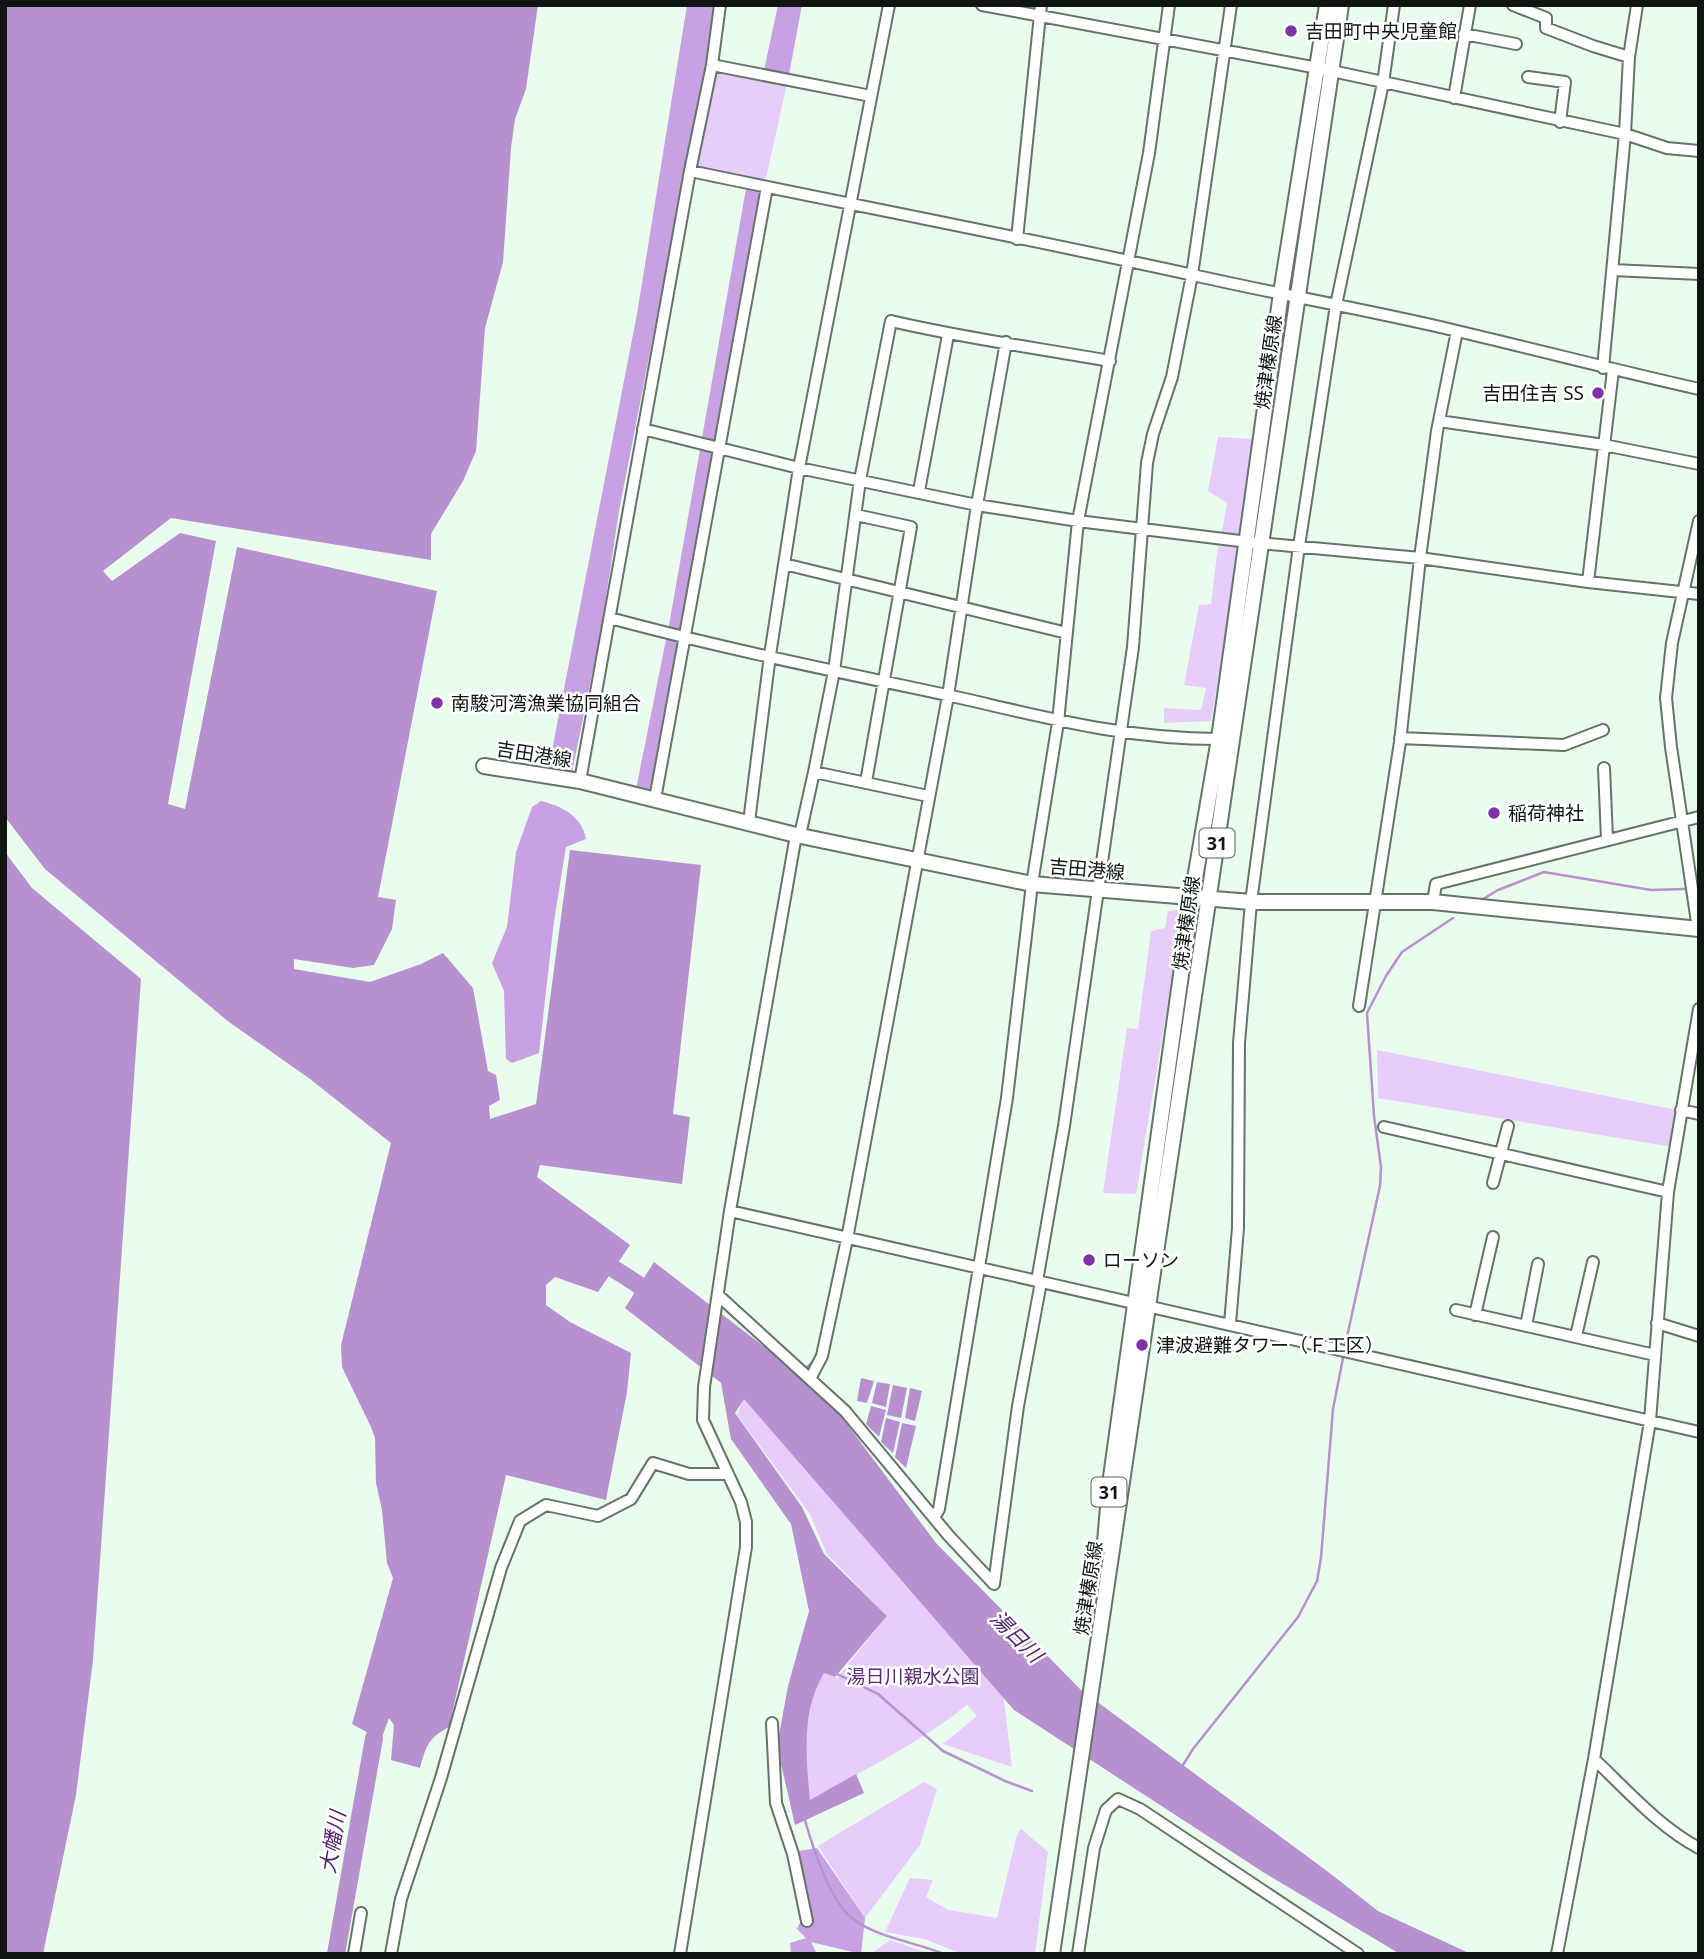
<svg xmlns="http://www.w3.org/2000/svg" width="1704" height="1959" font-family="'Noto Sans','Noto Sans JP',sans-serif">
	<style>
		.green { fill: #e8ccfc }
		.forest { fill: #c7a1e1 }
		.water { fill: #b690cf }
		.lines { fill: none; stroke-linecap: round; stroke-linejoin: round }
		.stream { stroke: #b690cf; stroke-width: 2.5 }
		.river { stroke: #b690cf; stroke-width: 18 }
		.minor-casing { stroke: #647467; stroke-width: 14 }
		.major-casing { stroke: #647467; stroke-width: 18 }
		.minor { stroke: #fff; stroke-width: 10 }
		.major { stroke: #fff; stroke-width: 14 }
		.poi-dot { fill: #7e34a6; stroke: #fff; stroke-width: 2.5 }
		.labels { text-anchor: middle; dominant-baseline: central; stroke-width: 5; stroke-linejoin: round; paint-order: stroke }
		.shield { fill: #fff; stroke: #575c58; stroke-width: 2 }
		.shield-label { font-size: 18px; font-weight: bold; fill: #0f1611 }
		.poi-label { font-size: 19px; fill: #0f1611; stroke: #fff; text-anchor: start }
		.street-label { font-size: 19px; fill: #0f1611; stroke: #fff }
		.park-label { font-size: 19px; fill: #5a2b75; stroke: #fff }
		.water-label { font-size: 21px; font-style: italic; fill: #501f6a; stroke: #fff }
	</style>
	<rect width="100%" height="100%" fill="#e9fced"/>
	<path class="green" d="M716,71l71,12 -22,100 -69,-17z
		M1218,437l37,2 -14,96 -19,-3 5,-29 -19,-12z
		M1218,546l22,2 -29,173 -47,2v-15l37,2 5,-22 -22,-3 15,-80 12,-1z
		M1180,910l-7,63 -37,221 -33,-1 24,-165 11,1 13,-98 14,-3 3,-17z
		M1377,1050l300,60 -4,37 -295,-49z
		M744,1398l259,294 9,75 -69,-23 34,-28 -10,-11c-48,38 -104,66 -157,95l-6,-60 12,-57 8,-10 13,5 50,-62 -60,-62 -17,-40 -73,-99z
		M924,1782l13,7 -17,56 -55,73 -47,-72z
		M1021,1829l27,23 -13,102h-73l-38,-15 -39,-7 25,-54 23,2 -7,17 22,13 49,8 20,-83z
		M890,1940l41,14h-60z"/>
	<path class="forest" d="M687,5h33l-8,60 -46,205 -47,241 -18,120 -29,141 -23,-6 88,-452z
		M778,5h24l-14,75 -25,-5z
		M747,183l20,4 -112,612 -20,-5 34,-169z
		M541,801c21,5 41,15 45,38l-20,8 -12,74 -15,132 -27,10 -6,-4 -2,-68 -12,-28 15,-36 9,-75 16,-45z
		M817,1848l48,70 -4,36 -50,-12 6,12h-26l-1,-11 16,-5 -9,-9 8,-18 -7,-60z"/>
	<path class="water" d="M5,5h533l-12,84 -11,30 -4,29 -8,114 -18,66 -9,123 -13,30 -32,53v26l-260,-42 -68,53 9,10 68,-48 36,8 -48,263 17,5 52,-262 200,44 -59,306 18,3 -4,29 -18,36 -21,3 -59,-9v10l76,13 51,-18 22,-11 30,35 15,83 8,4 4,25 -11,6 1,13 46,-15 34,-254 131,15 -28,249 17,3 -8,67 -142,-19 -3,12 93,68 -32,47 -43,-15 -9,8v20l24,17 61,31 -4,39 -21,108 -100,-25 -57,252c-21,11 -23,19 -29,41l-29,-8 3,-35 -5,-7 -8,22 -29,-16 41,-146 -6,-15 -5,-53 -6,-27 -1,-45 -4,-11 -29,-60 -1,-22 50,-202 -81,-64 -81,-57 -184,-153 -40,-52z
		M5,852l27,36 109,91 -48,681 -17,135 -33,159h-38z
		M654,1262l169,130 113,151 145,147 246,181 51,40 93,43h-71l-137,-82 -249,-162 -270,-311 -9,14 67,94 22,47 63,62 -52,61 -11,-4c-23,38 -18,84 -14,127l46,-26 8,19 -69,32 -18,-79 11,-60 21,-75 -18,-87 -60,-85 -10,-56 -96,-75z
		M861,1378l13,3 -7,22 -10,-2z
		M877,1382l13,2 -4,23 -14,-4z
		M893,1385l14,3 -6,30 -14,-3z
		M910,1388l12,3 -7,30 -10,-3z
		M871,1406l15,4 -7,27 -13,-13z
		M886,1418l14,4 -7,31 -12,-11z
		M902,1423l14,3 -10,42 -11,-11z"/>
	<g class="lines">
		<path class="stream" d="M1483,899l15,-9 46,-18 107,18 33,-1
			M1345,1346l35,-160 1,-19 -7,-51 -7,-103 19,-37 16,-24 51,-34
			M806,1368l9,-8
			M837,1674l41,20 65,57 62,30 27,10
			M1181,1768l12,-19 105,-132 19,-36 4,-23 12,-149 11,-56
			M804,1817c8,28 25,84 49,102 25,19 62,23 91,35"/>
		<path class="river" d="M614,1269l22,14 22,17
			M336,1954l38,-216"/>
		<g class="minor-casing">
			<path id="minor" d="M982,5l336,63 307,66 42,14 32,3
				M1513,5l33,13v10l47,18 36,11
				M1464,34l52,10
				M712,65l159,31
				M1528,77l37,5 -5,40
				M1454,98l16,-93
				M690,171c168,35 336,67 503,104 88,20 176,35 264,56 81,19 161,40 242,58
				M1017,239l24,-234
				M1613,270l86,4
				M1603,368l22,-234 4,-77 8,-52
				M1439,421l165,24 95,19
				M643,429l156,39 178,37 101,16 170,21 172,16 168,24 111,12
				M919,491l29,-156
				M856,515l55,12 -45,255
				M784,564l283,69
				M1588,582l25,-212
				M610,618c111,30 224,53 337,77 94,21 174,44 272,44
				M1400,738l164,7 39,-15
				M1604,768l3,71
				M580,781l110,-610 22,-106 8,-60
				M928,796l-114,-24 20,-101 26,-191 31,-159c72,17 146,27 219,40
				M655,799l112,-612
				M749,822l21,-167 29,-187 90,-463
				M800,835l14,-63
				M1433,902l3,-18 263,-67
				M1698,929l-27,-182 -5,-49 6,-55 27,-122
				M1359,1006l41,-264 20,-184 17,-127 20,-100
				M1681,1110l18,4
				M1384,1127l284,65
				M1493,1183l15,-57
				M730,1211l969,221
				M1037,1281l27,-155 69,-479 14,-184 6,-29 19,-57 20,-102 39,-270
				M719,1296l126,115 104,125 45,48 24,-178 23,-124
				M1456,1310l199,45
				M1475,1315l18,-78
				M1657,1323l42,13
				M1230,1324l8,-96 1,-185 12,-141 48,-356 37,-241 47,-222 11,-78
				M1526,1326l12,-62
				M1576,1336l17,-74
				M810,1379l12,-23 25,-117 101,-543 29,-191 29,-163
				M934,1518l5,-9 68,-411 25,-214 26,-162 20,-201 71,-368 20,-148
				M772,1723l4,80 17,51 14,67
				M1594,1759c33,31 65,68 105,89
				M354,1954l7,-41
				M391,1954l10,-55 40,-121 60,-210 19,-47 26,-16 52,11 33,-17 22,-36 36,11h38
				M680,1954l66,-407v-25l-5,-20 -38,-82 1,-33 26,-176 66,-376
				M1078,1954l16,-106 12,-38 12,-11 22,10 218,145
				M1557,1954l37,-195 56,-338 18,-229 31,-183"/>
		</g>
		<g class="major-casing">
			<path id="major" d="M484,766l96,15 216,54 236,49 219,18h182l266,27
				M1105,1542l5,-58 82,-588 27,-157 62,-446 46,-288
				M1052,1954l289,-1949"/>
		</g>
		<use href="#minor" class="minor"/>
		<use href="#major" class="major"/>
	</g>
	<g class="poi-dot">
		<circle cx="1291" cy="31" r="7"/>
		<circle cx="1598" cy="393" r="7"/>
		<circle cx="437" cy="703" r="7"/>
		<circle cx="1494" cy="813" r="7"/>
		<circle cx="1089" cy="1260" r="7"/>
		<circle cx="1142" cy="1345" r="7"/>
	</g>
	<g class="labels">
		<g class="shield">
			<rect x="1199.5" y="828.5" width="35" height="29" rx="5"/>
			<rect x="1091.5" y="1477.5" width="35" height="29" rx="5"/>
		</g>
		<g class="shield-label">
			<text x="1217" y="843">31</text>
			<text x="1109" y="1492">31</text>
		</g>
		<g class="poi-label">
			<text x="1305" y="31">吉田町中央児童館</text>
			<text x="1584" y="393" text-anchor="end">吉田住吉 SS</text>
			<text x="451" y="703">南駿河湾漁業協同組合</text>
			<text x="1508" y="813">稲荷神社</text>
			<text x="1103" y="1260">ローソン</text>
			<text x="1156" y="1345">津波避難タワー（Ｆ工区）</text>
		</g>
		<g class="street-label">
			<text transform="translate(1268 362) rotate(-82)">焼津榛原線</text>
			<text transform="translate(534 754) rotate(9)">吉田港線</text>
			<text transform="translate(1087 869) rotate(5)">吉田港線</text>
			<text transform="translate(1186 923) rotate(-82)">焼津榛原線</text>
			<text transform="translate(1088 1588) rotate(-81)">焼津榛原線</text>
		</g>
		<g class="park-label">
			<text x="913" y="1676">湯日川親水公園</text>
		</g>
		<g class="water-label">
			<text transform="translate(1017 1636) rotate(45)">湯日川</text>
			<text transform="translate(332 1842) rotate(-80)">大幡川</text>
		</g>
	</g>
	<rect width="1704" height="1959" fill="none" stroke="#0f1611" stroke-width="14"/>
</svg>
